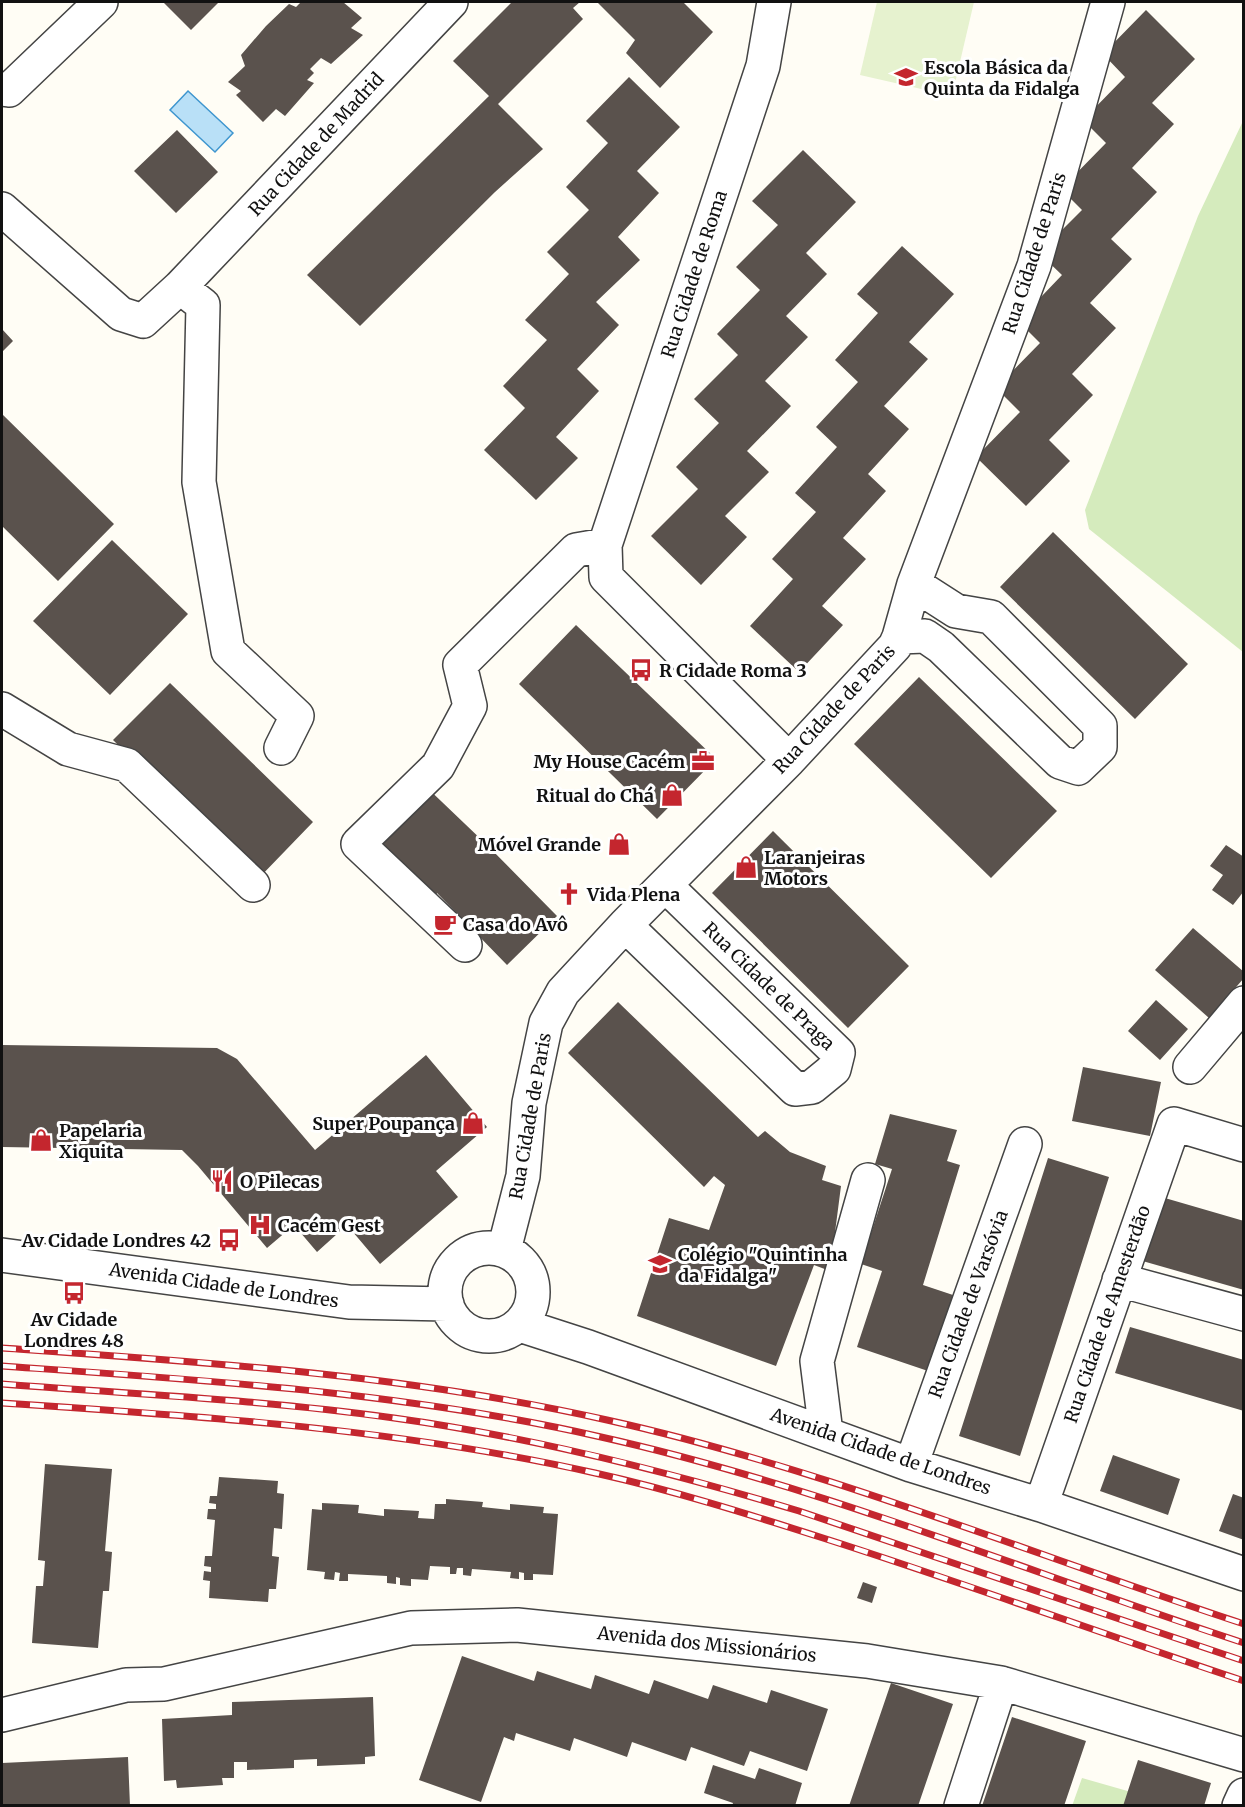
<svg xmlns="http://www.w3.org/2000/svg" width="1245" height="1807" font-family="Merriweather,serif">
	<style>
		.green { fill: #d5ebbd }
		.pitch { fill: #e6f2cf }
		.water { fill: #b9e0f7; stroke: #3f96cf; stroke-width: 1.5 }
		.building { fill: #5a524d }
		.lines { fill: none; stroke-linecap: round; stroke-linejoin: round }
		.minor-casing { stroke: #444; stroke-width: 36 }
		.minor { stroke: #fff; stroke-width: 33 }
		.rail-casing { stroke: #c4262e; stroke-width: 7 }
		.rail { stroke: #fff; stroke-width: 4.5; stroke-dasharray: 14; stroke-linecap: butt }
		.labels { text-anchor: middle; dominant-baseline: central; stroke-width: 6; stroke-linejoin: round; paint-order: stroke }
		.poi-label { font-size: 18px; font-weight: bold; fill: #111; stroke: #fff; text-anchor: start }
		.street-label { font-size: 18px; fill: #111; stroke: #fff }
	</style>
	<rect width="100%" height="100%" fill="#fffdf5"/>
	<path class="green" d="M1243,121v531l-154,-123 -4,-19 113,-294z
		M1082,1778l56,16 -4,11 -62,1z"/>
	<path class="pitch" d="M877,2h97l-22,94 -92,-21z"/>
	<path class="water" d="M188,91l45,42 -18,19 -45,-42z"/>
	<path class="building" d="M163,2h56l-28,28z
		M301,2h42l19,16 -11,10 12,7 -32,29 -10,-6 -11,11 4,4 -7,7 7,3 -29,33 -9,-7 -13,13 -27,-27 5,-4 -13,-9 17,-16 -4,-11 25,-29 23,-22 7,3z
		M512,2h68l-7,6 10,11 -85,85 45,45 -48,43 -135,134 -53,-51 182,-179 -36,-35z
		M597,2h86l30,30 -53,56 -34,-35 9,-13z
		M1146,10l49,49 -43,44 22,21 -42,44 25,24 -46,47 21,20 -42,44 26,25 -44,46 21,21 -44,45 21,21 -44,45 -50,-49 44,-45 -24,-24 44,-45 -22,-22 44,-46 -23,-22 43,-43 -21,-21 45,-46 -23,-23 42,-43 -22,-23z
		M629,77l51,50 -43,44 22,22 -41,44 22,23 -44,42 23,23 -42,44 22,22 -43,46 22,21 -42,42 -52,-50 41,-42 -22,-22 44,-46 -22,-20 44,-46 -22,-22 42,-42 -23,-23 42,-44 -22,-22z
		M177,130l41,42 -42,41 -42,-42z
		M803,150l53,52 -50,51 21,21 -41,42 22,21 -43,44 26,25 -44,45 22,21 -44,44 22,21 -46,48 -50,-49 47,-47 -22,-22 43,-44 -25,-24 44,-44 -21,-21 43,-44 -24,-23 42,-42 -26,-24z
		M902,246l52,48 -45,48 19,17 -44,47 25,23 -41,45 18,17 -43,47 23,21 -44,47 21,19 -44,47 -49,-46 43,-47 -21,-20 44,-47 -21,-19 42,-46 -21,-20 42,-45 -23,-22 43,-47 -21,-19z
		M2,329l11,12 -11,11z
		M2,414l112,110 -56,57 -56,-55z
		M1053,532l135,132 -53,55 -135,-132z
		M112,540l76,74 -78,81 -77,-74z
		M576,625l140,134 -59,60 -138,-135z
		M919,677l138,134 -66,67 -137,-134z
		M170,683l143,139 -56,58 -144,-140z
		M419,780l68,65 70,71 -50,49 -70,-72 -2,7 -68,-67z
		M773,831l136,135 -61,62 -136,-135z
		M1226,845l18,12v34l-11,14 -21,-15 11,-15 -13,-9z
		M1193,928l51,44v6l-35,40 -54,-48z
		M1156,1000l32,29 -28,31 -32,-29z
		M618,1002l140,135 7,-6 25,21 36,14 -4,14 19,6 -11,85 -16,-6 -38,101 -139,-50 32,-98 40,12 16,-45 -11,-9 -10,11 -136,-134z
		M2,1045l215,3 20,11 78,91 111,-95 61,72 -51,44 22,26 -78,67 -33,-39 -30,27 -23,-27 -27,23 -69,-82 -16,-16 -180,-3z
		M1083,1067l78,15 -11,54 -78,-15z
		M890,1114l67,16 -10,31 13,4 -37,120 30,10 -25,76 -71,-24 25,-76 -21,-7 31,-95 -17,-5z
		M1048,1158l61,19 -89,279 -61,-20z
		M1158,1196l86,25v69l-105,-30z
		M1130,1327l114,33v51l-129,-38z
		M1113,1455l67,24 -12,36 -68,-24z
		M45,1464l67,5 -7,82 7,1 -3,39h-6l-5,57 -66,-5 4,-57h7l2,-25 -7,-1z
		M219,1477l59,4 -1,12 7,1 -2,35 -8,-1 -2,28 7,1 -3,32h-7l-1,13 -59,-4 1,-17 -7,-1 1,-9 7,1v-5l-7,-1 1,-10h7l3,-36 -8,-1 1,-10h8v-5l-7,-1 1,-7h7z
		M1233,1494l11,4v42l-25,-9z
		M446,1499l37,3 -1,5 28,3v-6l34,3 -1,6 15,1 -5,61 -20,-1v6h-9v-7l-5,-1v7l-9,-1 1,-6 -39,-3 -1,7 -8,-1v-7h-6l-1,6h-6v-7l-20,-1 -2,14 -17,-1v7l-11,-1v-7l-4,-1v7l-9,-1v-7l-39,-2v7h-9l1,-8 -5,-1 -1,8 -10,-1 1,-7 -18,-2 5,-61 10,1v-7l37,2 -1,8 26,3v-7l35,2 -1,7 16,1 1,-15h11z
		M863,1582l14,5 -5,16 -15,-5z
		M462,1656l72,25 3,-10 54,18 4,-14 54,19 5,-14 54,19 5,-14 54,18 4,-13 57,19 -21,62 -57,-20 -6,15 -53,-19 -5,14 -54,-19 -5,15 -53,-19 -4,13 -54,-18 -2,8 -10,-4 -23,65 -62,-22z
		M891,1683l62,21 -35,102h-69z
		M373,1697l2,59 -10,1v7l-48,2v-7l-23,1v8l-47,2v-8h-13v16h-12l1,7 -46,3 -1,-8 -12,1 -2,-62 70,-4v-13z
		M1012,1717l74,24 -22,65h-82z
		M128,1757l2,49h-128v-43z
		M1138,1760l73,23 -7,23h-81z
		M713,1765l42,14 4,-11 43,15 -7,23h-63l1,-3 -29,-10z"/>
	<g class="lines">
		<g class="minor-casing">
			<path id="minor" d="M774,2l-11,64 -158,479 1,32 183,183
				M2,89l7,1 92,-88
				M2,209l119,105 22,7 37,-34 23,18 -4,177 29,169 69,65 -16,32
				M180,287l271,-285
				M899,637l26,-1 16,11 119,115 18,6 22,-21v-21l-109,-109 -35,-6 -42,-27
				M2,709l66,40 59,16 126,120
				M625,925l170,164 17,-2 22,-18 4,-16 -172,-167
				M465,945l-107,-101 80,-78 32,-60 -10,-41 116,-115 29,-5
				M1190,1067l54,-64
				M445 1292a44 44 0 1 1 88 0a44 44 0 1 1-88 0Z
				M504,1250l19,-74 6,-73 17,-80 17,-31 62,-67 164,-165 106,-114 4,-9 15,-53 120,-318 74,-264
				M2,1255l347,47 98,2
				M1119,1280l125,34
				M520,1325l68,22 323,118 130,40 203,69
				M826,1433l-9,-72 51,-181
				M911,1465l114,-321
				M1041,1505l133,-381 70,21
				M2,1715l124,-30 38,-1 247,-56 106,-3 350,36 134,22 243,72
				M961,1806l40,-123
				M1239,1806l5,-11"/>
		</g>
		<use href="#minor" class="minor"/>
		<g class="rail-casing">
			<path id="rail" d="M2,1348c203,14 406,27 605,72 217,48 426,135 637,204
				M2,1366c201,14 402,26 599,71 220,49 429,136 643,206
				M2,1384c130,10 262,16 392,34 138,19 272,53 405,93l445,150
				M2,1403c199,13 397,26 593,70 77,17 153,41 228,65 141,45 280,96 421,143"/>
		</g>
		<use href="#rail" class="rail"/>
	</g>
	<defs>
		<g id="school-bare" transform="scale(1.8)"><path d="M0-5L7-2L0 1L-7-2ZM-4 1L0 2.5L4 1V4Q0 6-4 4Z" fill="#c4262e" stroke="#fff" stroke-width="2.5" paint-order="stroke"/></g>
		<g id="bus-bare" transform="scale(1.8)"><path d="M-5-6H5V4H4V6H2V4H-2V6H-4V4H-5ZM-3.5-4V0h7V-4ZM-3.5 1.2v1.5H-2V1.2ZM2 1.2v1.5H3.5V1.2Z" fill="#c4262e" stroke="#fff" stroke-width="2.5" paint-order="stroke"/></g>
		<g id="office-bare" transform="scale(1.8)"><path d="M-6-3h4V-5.5h4V-3h4V5H-6ZM-1-4.5V-3h2v-1.5ZM-6 0V1H6V0Z" fill="#c4262e" stroke="#fff" stroke-width="2.5" paint-order="stroke"/></g>
		<g id="shop-bare" transform="scale(1.8)"><path d="M-5-2.5h2.3a2.7 3.5 0 0 1 5.4 0H5L5.5 6h-11ZM-1.5-2.5h3a1.5 2.3 0 0 0-3 0Z" fill="#c4262e" stroke="#fff" stroke-width="2.5" paint-order="stroke"/></g>
		<g id="church-bare" transform="scale(1.8)"><path d="M-1.2-6h2.4v3.5h3.3v2.4h-3.3V6h-2.4V-.1h-3.3v-2.4h3.3Z" fill="#c4262e" stroke="#fff" stroke-width="2.5" paint-order="stroke"/></g>
		<g id="cafe-bare" transform="scale(1.8)"><path d="M-5.5-4.5H6V0H3Q3 3.5 0 3.5H-2.5Q-5.5 3.5-5.5 0ZM3-3.2v2h1.7v-2ZM-6 4.5H4V6H-6Z" fill="#c4262e" stroke="#fff" stroke-width="2.5" paint-order="stroke"/></g>
		<g id="restaurant-bare" transform="scale(1.8)"><path d="M-5-6h1v4h1v-4h1v4h1v-4h1v5L-1.5 .5V6h-2V.5L-5-1ZM5-6V6H3V1.5H1.5Q1.5-4 5-6Z" fill="#c4262e" stroke="#fff" stroke-width="2.5" paint-order="stroke"/></g>
		<g id="hospital-bare" transform="scale(1.8)"><path d="M-5-5h3v3.5h4V-5h3V5h-3V1.5h-4V5h-3Z" fill="#c4262e" stroke="#fff" stroke-width="2.5" paint-order="stroke"/></g>
	</defs>
	<g fill-rule="evenodd">
		<use href="#school-bare" x="906" y="77"/>
		<use href="#bus-bare" x="641" y="670"/>
		<use href="#office-bare" x="703" y="761"/>
		<use href="#shop-bare" x="672" y="795"/>
		<use href="#shop-bare" x="619" y="844"/>
		<use href="#shop-bare" x="746" y="867"/>
		<use href="#church-bare" x="569" y="894"/>
		<use href="#cafe-bare" x="445" y="924"/>
		<use href="#shop-bare" x="473" y="1123"/>
		<use href="#shop-bare" x="41" y="1140"/>
		<use href="#restaurant-bare" x="222" y="1181"/>
		<use href="#hospital-bare" x="260" y="1225"/>
		<use href="#bus-bare" x="229" y="1240"/>
		<use href="#school-bare" x="660" y="1264"/>
		<use href="#bus-bare" x="74" y="1293"/>
	</g>
	<g class="labels">
		<g class="poi-label">
			<text x="924" y="67">Escola Básica da<tspan x="924" dy="21">Quinta da Fidalga</tspan></text>
			<text x="659" y="670">R Cidade Roma 3</text>
			<text x="685" y="761" text-anchor="end">My House Cacém</text>
			<text x="654" y="795" text-anchor="end">Ritual do Chá</text>
			<text x="601" y="844" text-anchor="end">Móvel Grande</text>
			<text x="764" y="857">Laranjeiras<tspan x="764" dy="21">Motors</tspan></text>
			<text x="587" y="894">Vida Plena</text>
			<text x="463" y="924">Casa do Avô</text>
			<text x="455" y="1123" text-anchor="end">Super Poupança</text>
			<text x="59" y="1130">Papelaria<tspan x="59" dy="21">Xiquita</tspan></text>
			<text x="240" y="1181">O Pilecas</text>
			<text x="278" y="1225">Cacém Gest</text>
			<text x="211" y="1240" text-anchor="end">Av Cidade Londres 42</text>
			<text x="678" y="1254">Colégio "Quintinha<tspan x="678" dy="21">da Fidalga"</tspan></text>
			<text x="74" y="1319" text-anchor="middle">Av Cidade<tspan x="74" dy="21">Londres 48</tspan></text>
		</g>
		<g class="street-label">
			<text transform="translate(316 144) rotate(-47)">Rua Cidade de Madrid</text>
			<text transform="translate(1034 253) rotate(-72)">Rua Cidade de Paris</text>
			<text transform="translate(694 274) rotate(-72)">Rua Cidade de Roma</text>
			<text transform="translate(834 709) rotate(-47)">Rua Cidade de Paris</text>
			<text transform="translate(769 986) rotate(44)">Rua Cidade de Praga</text>
			<text transform="translate(530 1116) rotate(-80)">Rua Cidade de Paris</text>
			<text transform="translate(224 1285) rotate(8)">Avenida Cidade de Londres</text>
			<text transform="translate(968 1304) rotate(-70)">Rua Cidade de Varsóvia</text>
			<text transform="translate(1107 1314) rotate(-71)">Rua Cidade de Amesterdão</text>
			<text transform="translate(881 1451) rotate(19)">Avenida Cidade de Londres</text>
			<text transform="translate(707 1644) rotate(6)">Avenida dos Missionários</text>
		</g>
	</g>
	<rect width="1245" height="1807" fill="none" stroke="#111111" stroke-width="6"/>
</svg>
